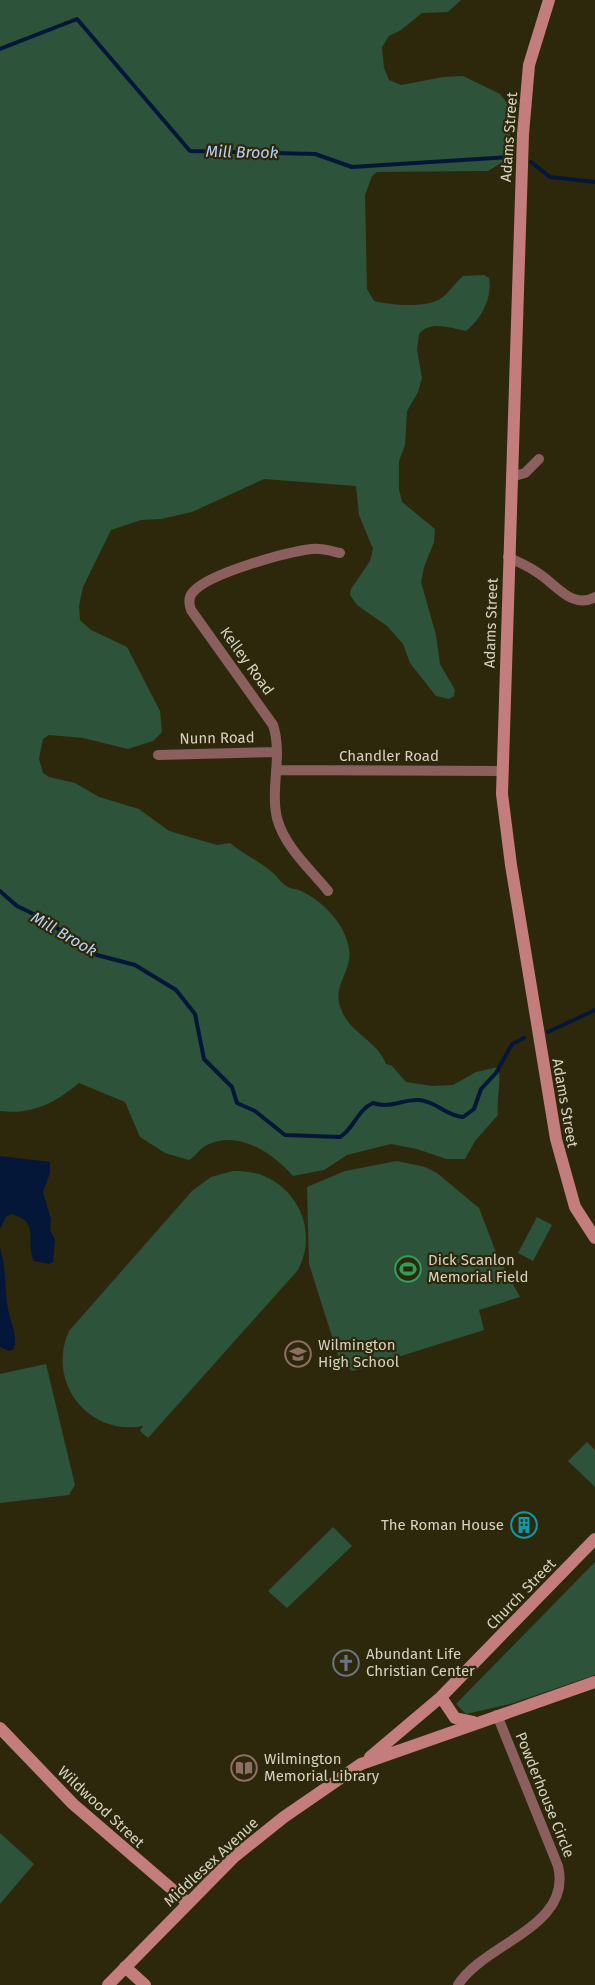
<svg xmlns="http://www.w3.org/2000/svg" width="595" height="1985" font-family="'Fira Sans',sans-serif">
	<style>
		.green { fill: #2d533b }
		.water { fill: #051739 }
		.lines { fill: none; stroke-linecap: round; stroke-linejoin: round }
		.stream { stroke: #051739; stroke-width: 4 }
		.street { stroke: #8b5f5e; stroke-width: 10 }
		.secondary { stroke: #c37d7d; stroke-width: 12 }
		.labels { text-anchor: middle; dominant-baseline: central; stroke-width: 4.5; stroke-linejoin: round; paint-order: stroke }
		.street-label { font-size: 15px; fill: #d5d2c2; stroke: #2d280c }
		.poi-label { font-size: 15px; fill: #d5d2c2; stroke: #2d280c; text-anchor: start }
		.water-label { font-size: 16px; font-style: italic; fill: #b8cff5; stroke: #2d280c }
	</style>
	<rect width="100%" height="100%" fill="#2d280c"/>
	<path class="green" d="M0,0h461l-13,12 -26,1 -21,17 -12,6 -7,11 2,21 5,12 12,5 42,-8 20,-1 37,18 7,9 3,13v32l-6,13 -16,10 -111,1 -5,4 -7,19 2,94 7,12c17,4 55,8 69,-4 7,-6 12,-14 20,-21l21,-1 5,3c4,19 -8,41 -23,53 -16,-3 -36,-11 -47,3l-2,16 5,28 -4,14 -11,19 -2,34 -6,16v28l3,13 33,27 -1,13 -10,25 -3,15 15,53 4,29 15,26 -1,6 -5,3 -13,-3 -26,-33 -7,-19 -16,-18 -30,-21 -7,-10 1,-6 19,-28 3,-12 -14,-34 -3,-29 -92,-7 -72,33 -31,7 -20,1 -30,10 -28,57 -4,19 1,14 11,10 36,17 33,64 2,21 -9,9 -25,8 -45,-11 -34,-3 -6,4 -4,20 4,14 6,4 26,6 24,14 40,12 30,22 48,14 13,-2c13,11 29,18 42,29 5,4 10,12 16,15 4,2 9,2 13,4 22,10 45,34 48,58 4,22 -18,37 -8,60 9,25 36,31 45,55l6,2 14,16 26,4 21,-1 23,-13 22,-5c4,16 -2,31 0,48l-23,26 -10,18h-19l-29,-10 -26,-5 -44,11 -23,15 -31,6c-19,-22 -55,-47 -86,-31 -7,3 -11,11 -18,15l-24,-7 -25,-16 -15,-35 -46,-19c-24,20 -47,32 -79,28z
		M397,1161l28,6 12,6 42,35 18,47 23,42 -41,13 5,20 -131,41 -12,-6 -32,-101 -2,-77 38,-16z
		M233,1171c53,-3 90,51 65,99l-150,168 -8,-7 3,-5c-55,10 -97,-44 -74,-95l123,-140 19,-14z
		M537,1217l15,8 -19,36 -15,-8z
		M46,1364l29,121 -6,10 -69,8v-129z
		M587,1442l8,8v37l-27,-26z
		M333,1527l19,19 -65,62 -19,-17z
		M595,1562v113l-85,29 -44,10 -10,-10z
		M0,1833l34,31 -34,40z"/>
	<path class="water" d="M0,1156l50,6v11l-7,19 8,27 -1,11 5,10 -2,22 -4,2 -15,-3c-10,-20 8,-39 -23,-47l-5,3 -6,12z
		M0,1248c6,18 5,36 7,55 2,17 11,30 7,46l-5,2 -9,-4z"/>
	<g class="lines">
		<path class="stream" d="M0,49l77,-30 113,132 125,3 37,13 158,-10
			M531,162l19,15 45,5
			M0,891l17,15 25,12 55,37 38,10 41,25 19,24 9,45 28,28 5,16 18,8 30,24 55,2c14,-8 17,-27 33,-34 17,6 30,-4 46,-3 17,1 27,16 44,17l11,-8 7,-20 15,-16 16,-29 12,-6
			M548,1032l47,-22"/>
		<path class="street" d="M511,477l14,-4 14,-14
			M508,557c10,5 21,9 30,16 18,11 34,37 57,24
			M158,755l119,-3
			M276,770l225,1
			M328,891c-17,-21 -44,-45 -51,-73 -7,-30 6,-63 -4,-93l-82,-115c-2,-6 -3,-13 2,-18 16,-19 94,-40 119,-43 10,-1 19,2 28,4
			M458,1985c26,-42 115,-58 100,-119l-61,-151"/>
		<path class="secondary" d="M549,0l-20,65 -6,69 -21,660 9,71 45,274 19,68 20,31
			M441,1697l14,21 19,4
			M0,1728l73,76 115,99
			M370,1757l71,-60 154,-158
			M125,1967l20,18
			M108,1985l126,-128 50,-40 77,-53 234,-82"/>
	</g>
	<defs>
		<g id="stadium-ring" transform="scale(1.35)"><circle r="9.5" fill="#2d280c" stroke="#2e9e5b" stroke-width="1.5"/><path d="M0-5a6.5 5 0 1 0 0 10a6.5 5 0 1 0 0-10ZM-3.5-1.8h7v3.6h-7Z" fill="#2e9e5b"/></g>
		<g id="school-ring" transform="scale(1.35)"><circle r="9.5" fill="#2d280c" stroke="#8d6e63" stroke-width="1.5"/><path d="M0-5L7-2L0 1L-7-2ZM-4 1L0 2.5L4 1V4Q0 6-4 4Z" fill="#8d6e63"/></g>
		<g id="building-ring" transform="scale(1.35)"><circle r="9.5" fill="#2d280c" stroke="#0f9aa8" stroke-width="1.5"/><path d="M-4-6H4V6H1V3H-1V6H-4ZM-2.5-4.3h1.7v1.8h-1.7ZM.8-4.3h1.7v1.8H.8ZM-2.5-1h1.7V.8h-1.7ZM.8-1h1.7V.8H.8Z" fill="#0f9aa8"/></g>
		<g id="church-ring" transform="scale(1.35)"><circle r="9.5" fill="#2d280c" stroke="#6b7280" stroke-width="1.5"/><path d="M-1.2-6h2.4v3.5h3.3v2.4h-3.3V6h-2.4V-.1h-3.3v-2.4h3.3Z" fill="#6b7280"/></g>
		<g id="library-ring" transform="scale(1.35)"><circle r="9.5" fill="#2d280c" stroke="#8d6e63" stroke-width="1.5"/><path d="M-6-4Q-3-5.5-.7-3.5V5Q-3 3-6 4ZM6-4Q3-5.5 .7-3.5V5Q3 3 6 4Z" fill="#8d6e63"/></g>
	</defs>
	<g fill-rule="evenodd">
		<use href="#stadium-ring" x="408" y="1269"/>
		<use href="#school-ring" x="298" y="1354"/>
		<use href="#building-ring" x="524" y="1525"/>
		<use href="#church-ring" x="346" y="1663"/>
		<use href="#library-ring" x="244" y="1768"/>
	</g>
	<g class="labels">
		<g class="street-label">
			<text transform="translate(509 137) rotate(-86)">Adams Street</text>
			<text transform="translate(491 623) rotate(-88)">Adams Street</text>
			<text transform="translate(247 661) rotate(54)">Kelley Road</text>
			<text transform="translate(217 738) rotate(-1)">Nunn Road</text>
			<text x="389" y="756">Chandler Road</text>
			<text transform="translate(565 1103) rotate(80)">Adams Street</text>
			<text transform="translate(521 1594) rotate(-46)">Church Street</text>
			<text transform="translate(545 1795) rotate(68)">Powderhouse Circle</text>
			<text transform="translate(101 1807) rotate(43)">Wildwood Street</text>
			<text transform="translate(211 1862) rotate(-43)">Middlesex Avenue</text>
		</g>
		<g class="poi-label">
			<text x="428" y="1260">Dick Scanlon<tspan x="428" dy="17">Memorial Field</tspan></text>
			<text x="318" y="1345">Wilmington<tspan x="318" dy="17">High School</tspan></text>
			<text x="504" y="1525" text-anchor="end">The Roman House</text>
			<text x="366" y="1654">Abundant Life<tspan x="366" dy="17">Christian Center</tspan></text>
			<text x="264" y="1759">Wilmington<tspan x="264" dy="17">Memorial Library</tspan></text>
		</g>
		<g class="water-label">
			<text transform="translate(242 152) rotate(1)">Mill Brook</text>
			<text transform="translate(64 934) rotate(30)">Mill Brook</text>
		</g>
	</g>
</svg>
